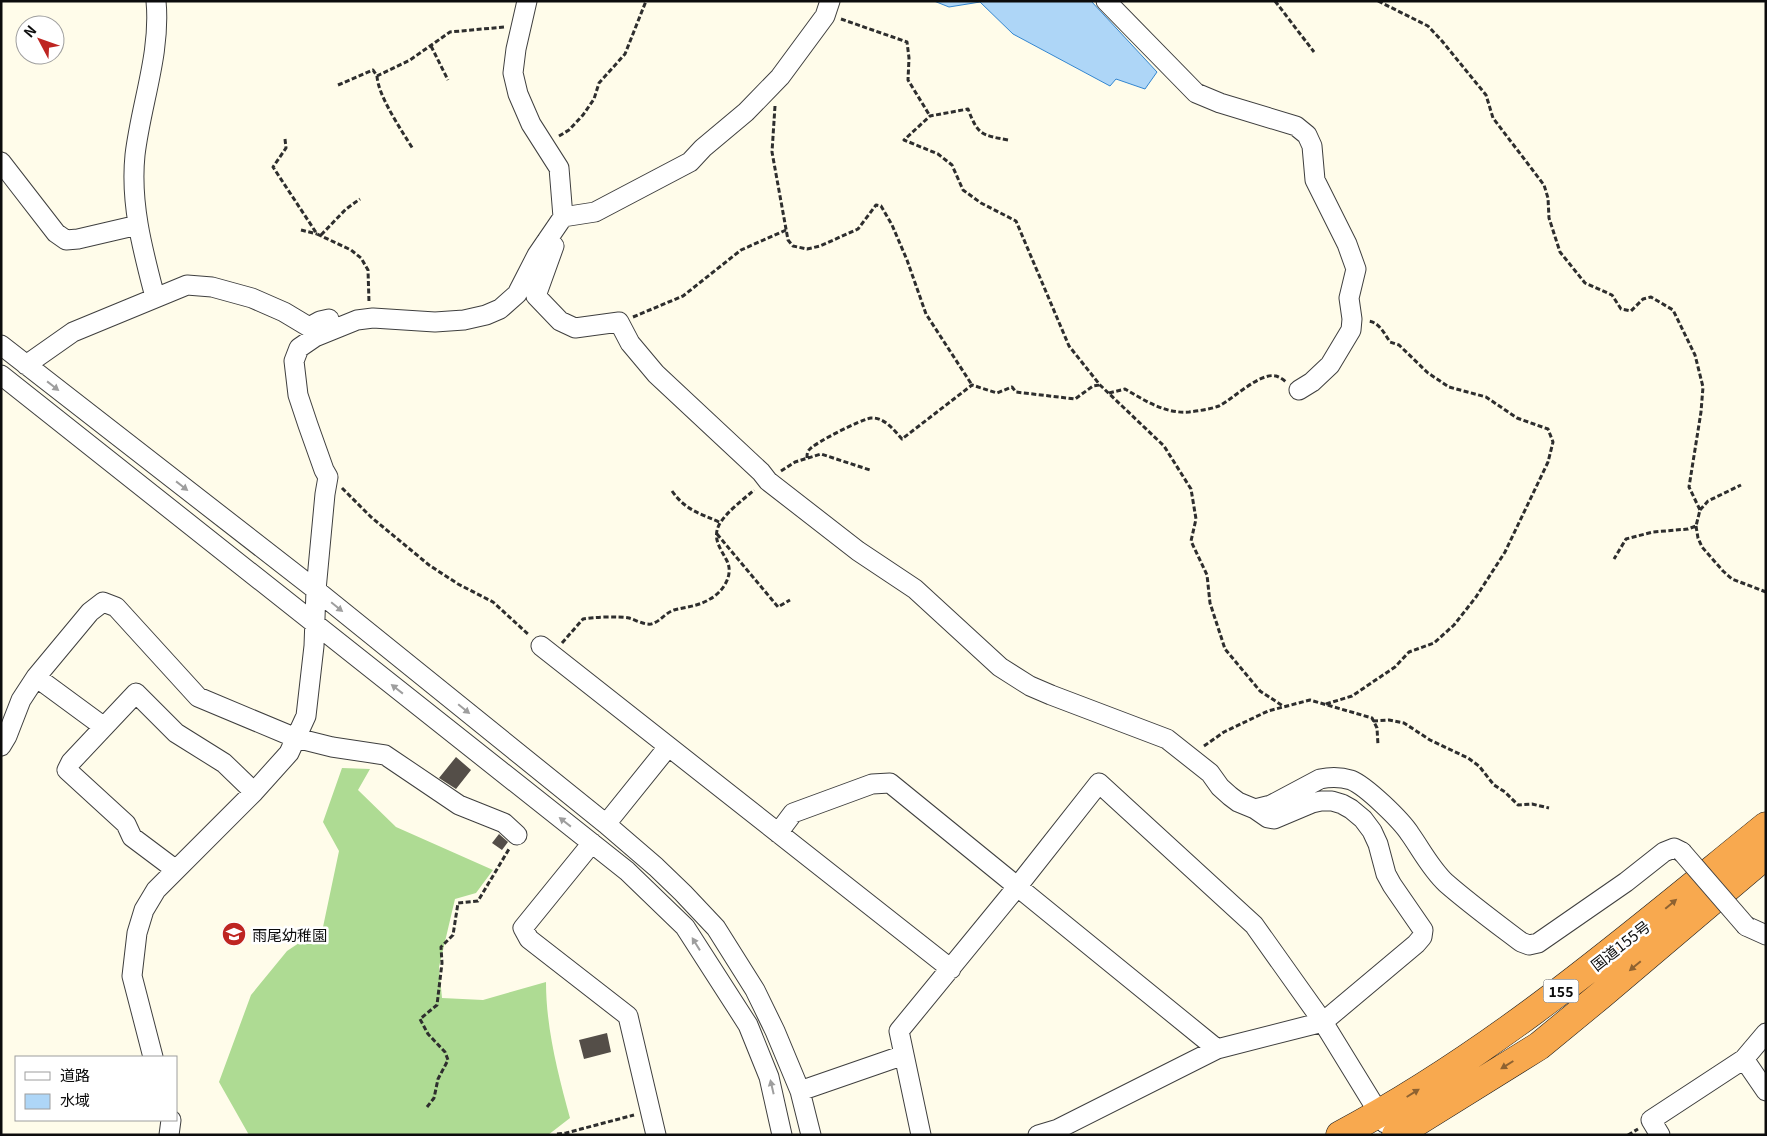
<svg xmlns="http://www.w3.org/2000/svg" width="1767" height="1136" font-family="Georgia,'Noto Sans JP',serif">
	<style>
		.forest { fill: #aedb93 }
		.water { fill: #aed6f7; stroke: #3386d0 }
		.building { fill: #544e48 }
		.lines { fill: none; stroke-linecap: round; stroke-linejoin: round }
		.minor-casing { stroke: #3f3f3f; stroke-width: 21 }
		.highway-casing { stroke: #1d1d1d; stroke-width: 29 }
		.path { stroke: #2e2e2e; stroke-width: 3; stroke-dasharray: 5 2.5; stroke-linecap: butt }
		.minor { stroke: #fff; stroke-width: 19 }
		.highway { stroke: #f8a94f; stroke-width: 28 }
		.minor-bridge-casing { stroke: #3f3f3f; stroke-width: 21; stroke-linecap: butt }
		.minor-bridge { stroke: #fff; stroke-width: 19 }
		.oneway { fill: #9e9e9e }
		.oneway2 { fill: #8e6231 }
		.labels { text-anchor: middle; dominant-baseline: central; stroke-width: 5; stroke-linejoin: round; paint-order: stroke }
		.shield { fill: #fff; stroke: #555; stroke-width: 1 }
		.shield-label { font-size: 14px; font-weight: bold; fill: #0c0c0c }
		.poi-label { font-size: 15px; fill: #0c0c0c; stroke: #fff; text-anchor: start }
		.street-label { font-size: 15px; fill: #0c0c0c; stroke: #fff }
	</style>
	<rect width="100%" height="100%" fill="#fffcea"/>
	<path class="forest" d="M342,768l28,1 -12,21 38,37 97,43 -17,23 -21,6 -16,68 3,31 41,2 63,-18c0,46 12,92 24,136l-22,17h-299l-30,-53 32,-87 36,-44 36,-24 16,-76 -16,-29z"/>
	<path class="water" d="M934,1h157l66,71 -12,17 -29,-10 -6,7 -97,-52 -33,-32 -31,5z"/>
	<path class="building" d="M456,757l15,13 -15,19 -17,-11z
		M499,834l9,8 -6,8 -10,-7z
		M607,1033l4,19 -27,7 -5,-19z"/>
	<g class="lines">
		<g class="minor-casing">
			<path id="minor" d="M1106,1l90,92 24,10 76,23 11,9 5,11 3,34 32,64 9,25 -7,29 3,21 -1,11 -21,35 -18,17 -13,8
				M1,162l55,71 10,7 12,-1 60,-14
				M563,217l32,-5 95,-50 13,-14 43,-36 34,-35 45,-61 5,-15
				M548,239l6,7 -18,50 24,25 15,7 44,-6 11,21 26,31 105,98 7,9 90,70 57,38 85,78 30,19 21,9 116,44 43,34 10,14 10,9 8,6 17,7 13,9 6,1 38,-16 9,-2h11l10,3 9,5 12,10 9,12 6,13 8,30 6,11 31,45 -1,7 -6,7 -93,78 -106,27 -159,80 -20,6
				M155,297c-12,-46 -25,-93 -20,-142 6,-51 26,-102 21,-154
				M1,345l315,245 290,234 50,43 27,26 33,35 39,62 20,41 25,60 11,44
				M26,365l47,-33 114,-47 25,2 40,11 32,14 25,15 11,-6 9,-2
				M1,375l626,496 58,56 63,98 21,52 13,58
				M541,646l410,323
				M36,677l68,50
				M1,746l6,-10 14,-36 15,-23 54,-65 13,-10 13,5 82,90 98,41 36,9 53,8 74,50 45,18 13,12
				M1255,809l16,-4 49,-26c10,-2 21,-2 31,1 15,6 50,40 59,54 12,17 21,35 36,49 24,21 50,40 75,59l8,3 9,-2 88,-61 38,-30 10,-4 8,4
				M606,824l62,-77
				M778,833l15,-20 79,-29 18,-1 327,266
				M592,843l-69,85 6,11 99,77 28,119
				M176,870l-44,-33 -6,-13 -59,-54 4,-8 65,-69 40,40 48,30 30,29
				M1746,926l20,9
				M153,1057l-21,-81 5,-43 7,-23 12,-20 98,-98 35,-39 17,-37 8,-70 2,-56 9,-96 3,-17 -4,-7 -16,-45 -10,-30 -4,-34 5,-13 16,-11 42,-17 16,-2 62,4 29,-2 22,-5 14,-6 17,-15 20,-39 26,-38 -4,-49 -28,-44 -13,-30 -5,-21 3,-24 11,-48
				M1744,1059l22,32
				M800,1091l104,-36
				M169,1135l2,-15
				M921,1135l-22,-104 118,-144 82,-104 155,142 69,97 62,101
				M1660,1135l-9,-15 93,-61 22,-26"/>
		</g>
		<g class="highway-casing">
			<path id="highway" d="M1340,1135c156,-83 289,-198 426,-309
				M1396,1135l143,-89 62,-51 165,-140"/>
		</g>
		<path class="path" d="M1275,1l39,51
			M1378,1l50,25 14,15 44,54 7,23 51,67 4,13 1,20 11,34 25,31 27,12 9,14 10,2 12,-12 8,-2 22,13 22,45 8,32 -2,25 -12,75 11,23 -4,16 -8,3 -35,3 -27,7 -12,20
			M841,19l66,23 2,16 -1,22 22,36
			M431,46l17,34
			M377,76c1,20 25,55 36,73
			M338,85l35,-15 4,6 33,-16 40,-28 54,-5
			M775,106l-3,46 16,88 5,6 14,3 13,-3 38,-17 18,-24 5,1 11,19 15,35 19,54 46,71
			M559,136l10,-6 14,-15 11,-16 5,-16 26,-29 21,-53
			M285,139l1,9 -13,19 44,67 34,16 10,8 7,12 1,32
			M1008,140c-27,-5 -30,-5 -40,-31l-38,7 -26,24 34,14 14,11 11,25 18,13 35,18 53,125 31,39 64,61 27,43 5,30 -5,22 16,34 3,28 15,46 35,42 23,15
			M301,230l16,4
			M321,235l25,-26 14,-10
			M633,317l50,-21 58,-46 45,-20
			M1109,393l16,-4c19,11 40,25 64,23 9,-1 22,-3 30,-6 14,-7 41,-34 57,-30 4,1 8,4 10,6
			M807,458c0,-3 0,-6 2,-8 5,-7 53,-31 62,-32 13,-1 23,12 31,21l70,-54 25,8 15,-6 4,5 59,7 18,-13 7,-1
			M781,471l14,-9 26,-8 49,16
			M342,488l29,29 58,48 29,19 35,18 36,33
			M672,491c14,20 28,22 49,32
			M1700,510l8,-9 33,-16
			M1696,526l2,12 4,9 21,24 9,8 34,13
			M717,534l61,73 12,-7
			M562,643l21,-24c10,-2 36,-3 46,-1 7,2 15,7 22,6 9,-2 14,-11 23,-14 12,-3 25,-4 36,-11 13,-7 24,-24 17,-38 -6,-12 -15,-22 -8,-36 6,-12 25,-26 35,-35
			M1326,704l26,-8 43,-29 14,-15 25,-9 20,-18 22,-28 29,-45 43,-90 5,-20 -5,-13 -31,-11 -31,-21 -37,-10 -21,-14 -29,-28 -9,-3c-6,-9 -11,-20 -22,-21
			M1373,721l16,-1 15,3 26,17 38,18 11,8 15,19 11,7 13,13 14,-1 17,4
			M1204,746l20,-14 44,-21 42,-11 62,18 5,10 1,17
			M427,1107l7,-9 4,-19 10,-19 -3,-8 -17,-18 -8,-15 17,-14 5,-42 -1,-16 12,-12 5,-32 20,-2 31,-52
			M557,1134l9,-1 68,-18
			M1628,1135l10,-6"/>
		<use href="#minor" class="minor"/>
		<use href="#highway" class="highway"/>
		<g class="minor-bridge-casing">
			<path id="minor-bridge" d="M1682,852l64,74"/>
		</g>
		<use href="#minor-bridge" class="minor-bridge"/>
	</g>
	<defs><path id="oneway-solid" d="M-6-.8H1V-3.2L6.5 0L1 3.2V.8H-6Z" transform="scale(1.25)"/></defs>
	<g class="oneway">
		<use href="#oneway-solid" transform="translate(53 386) rotate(38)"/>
		<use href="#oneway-solid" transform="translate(182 486) rotate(38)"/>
		<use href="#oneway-solid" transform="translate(337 607) rotate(39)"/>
		<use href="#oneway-solid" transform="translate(397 689) rotate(-142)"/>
		<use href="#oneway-solid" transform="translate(464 709) rotate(39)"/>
		<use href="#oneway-solid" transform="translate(565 822) rotate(-142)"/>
		<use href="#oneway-solid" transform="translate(696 944) rotate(-122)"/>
		<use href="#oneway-solid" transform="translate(772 1087) rotate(-103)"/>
	</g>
	<g class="oneway2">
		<use href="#oneway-solid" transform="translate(1671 904) rotate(-40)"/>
		<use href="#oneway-solid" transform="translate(1635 966) rotate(140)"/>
		<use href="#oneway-solid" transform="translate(1507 1065) rotate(148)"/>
		<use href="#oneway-solid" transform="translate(1413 1093) rotate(-32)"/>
	</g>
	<defs>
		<g id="school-disc" transform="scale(1.25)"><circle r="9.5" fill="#be2521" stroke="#fff"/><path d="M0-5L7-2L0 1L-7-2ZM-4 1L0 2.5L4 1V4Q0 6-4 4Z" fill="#fff"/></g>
	</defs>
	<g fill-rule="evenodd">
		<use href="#school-disc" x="234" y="934"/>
	</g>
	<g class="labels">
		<rect class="shield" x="1543.5" y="979.5" width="35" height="23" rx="4"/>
		<g class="shield-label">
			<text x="1561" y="991">155</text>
		</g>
		<g class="poi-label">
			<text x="252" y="934">雨尾幼稚園</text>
		</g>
		<g class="street-label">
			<text transform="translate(1620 945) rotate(-38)">国道155号</text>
		</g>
	</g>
	<rect width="1767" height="1136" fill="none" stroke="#0c0c0c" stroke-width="5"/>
	<rect x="15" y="1056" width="162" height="65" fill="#ffffff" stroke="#9e9e9e"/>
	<rect x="25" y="1072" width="25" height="8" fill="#ffffff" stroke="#9e9e9e"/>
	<text x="60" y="1081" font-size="15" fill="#0c0c0c">道路</text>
	<rect x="25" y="1094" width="25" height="15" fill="#aed6f7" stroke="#9e9e9e"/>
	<text x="60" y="1106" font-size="15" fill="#0c0c0c">水域</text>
	<g transform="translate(40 40) rotate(311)"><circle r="24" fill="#ffffff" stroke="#9e9e9e"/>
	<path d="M0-4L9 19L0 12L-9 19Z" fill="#be2521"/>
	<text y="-8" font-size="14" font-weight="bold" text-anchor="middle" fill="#0c0c0c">N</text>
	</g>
</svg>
